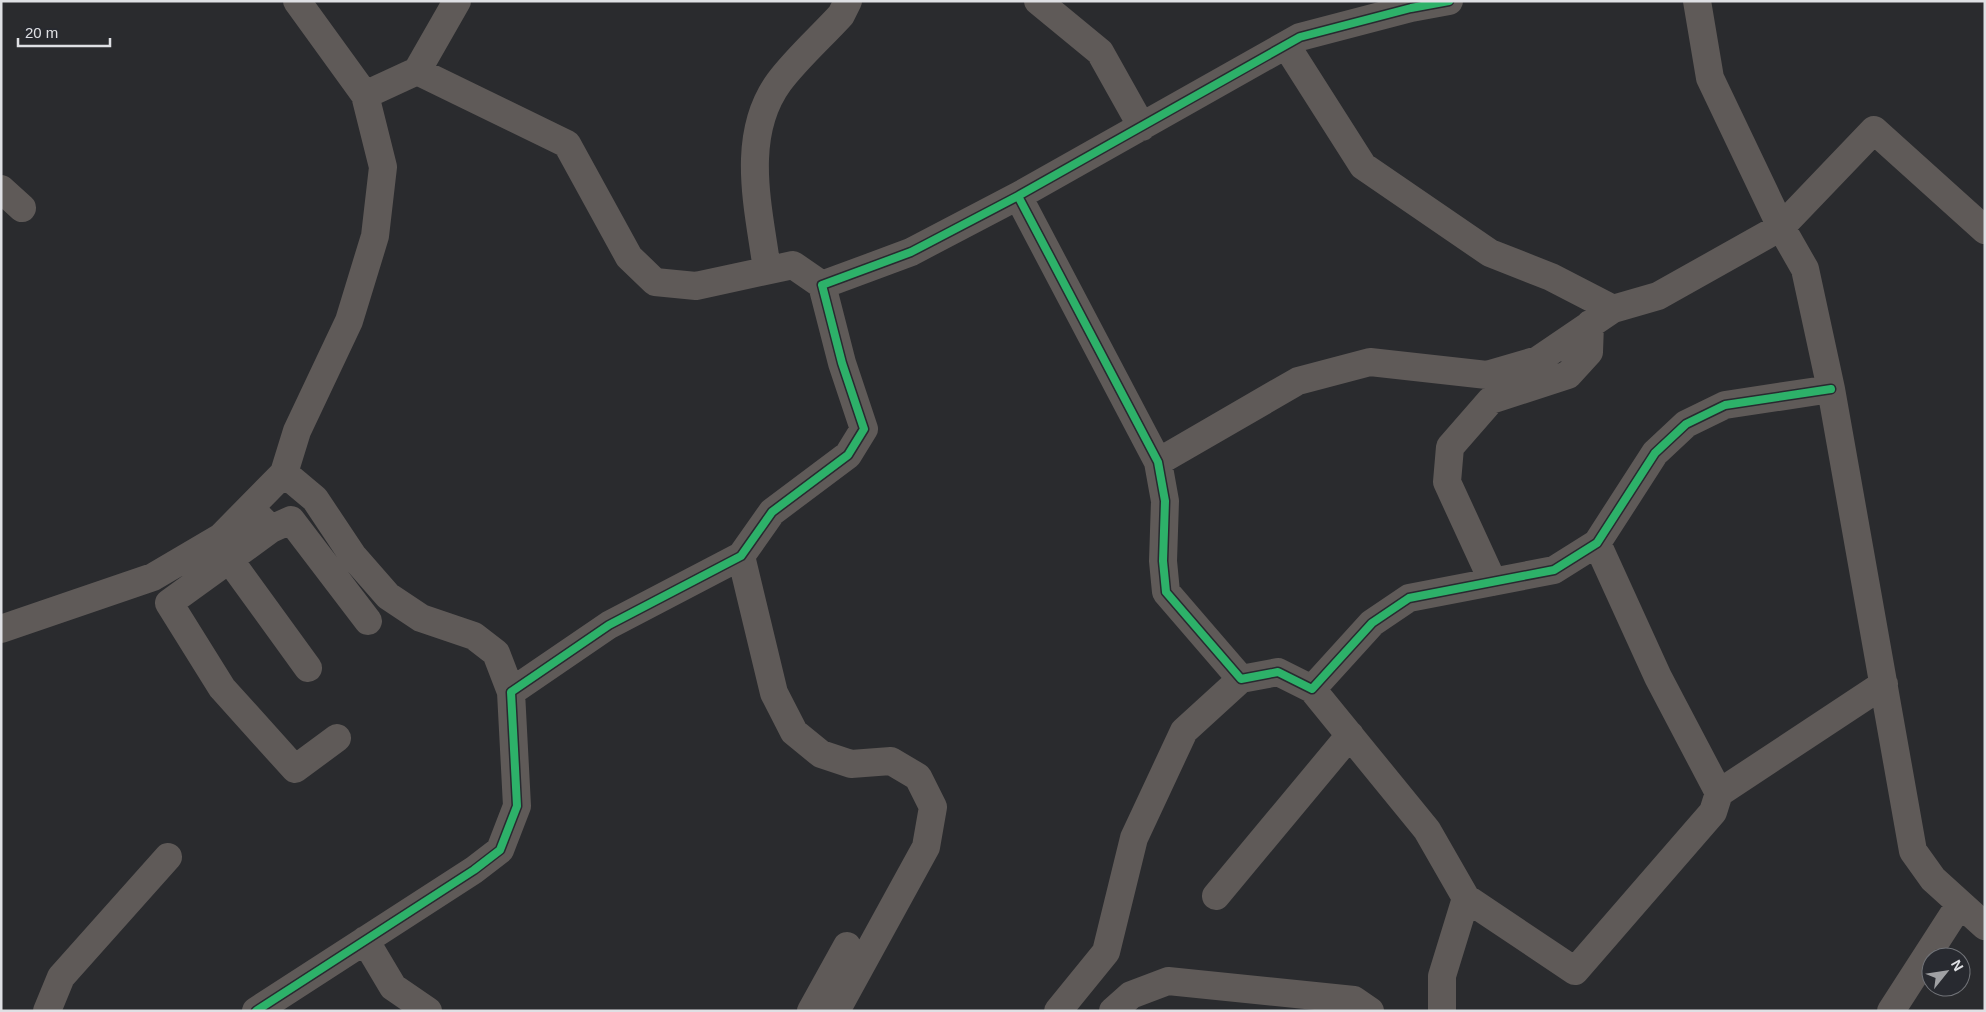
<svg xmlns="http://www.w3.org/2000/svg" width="1986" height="1012" font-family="Helvetica,sans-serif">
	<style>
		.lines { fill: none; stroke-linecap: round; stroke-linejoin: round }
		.street { stroke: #5f5a58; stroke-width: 28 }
		.cycleway-casing { stroke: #282a30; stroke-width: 11 }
		.cycleway { stroke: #2db169; stroke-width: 8 }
	</style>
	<rect width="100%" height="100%" fill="#2a2b2e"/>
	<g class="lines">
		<path class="street" d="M1038,1l62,51 42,75
			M1697,1l13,77 71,149 24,42 26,120 82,462 20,28 52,47
			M1286,45l77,121 127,87 61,24 62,32
			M417,71l150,73 62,113 26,25 41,4 97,-21 29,20
			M365,95l52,-24 40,-70
			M1,189l21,19
			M1018,196l140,266 7,39 -2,60 3,31 75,87 37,-7 34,17 60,-66 37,-25 145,-28 43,-27 58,-90 31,-29 39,-19 106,-16
			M767,270c-8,-61 -28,-133 12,-188 18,-24 42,-45 62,-67l7,-14
			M1158,462l140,-81 72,-19 117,13 51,-15 75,-51 45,-13 123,-69 93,-97 111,100
			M284,473l31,26 38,57 35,40 33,22 53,18 22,17 15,39
			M258,516l13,13 20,-9 77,101
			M271,529l-102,74 53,85 73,81 42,-31
			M1597,543l61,134 61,116
			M741,556l33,137 20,39 27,22 30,10 40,-3 27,16 15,30 -7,40 -90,164
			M229,559l79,109
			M1493,582l-46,-100 3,-35 41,-47 77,-25 21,-23 1,-28
			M1,629l152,-52 68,-40 63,-64 13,-42 52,-110 26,-85 8,-69 -18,-72 -68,-94
			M1312,689l115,141 39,68 -24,78v35
			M1216,896l134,-161
			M1466,898l109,73 138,-159 6,-19 165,-109
			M365,940l28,47 35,24
			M47,1011l14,-34 107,-120
			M256,1011l218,-141 26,-20 17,-44 -6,-114 98,-67 132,-69 31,-44 76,-57 16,-26 -22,-66 -20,-78 89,-33 107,-56 282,-159 111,-29 38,-7
			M811,1011l36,-65
			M1058,1011l48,-59 28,-114 50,-107 57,-52
			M1113,1011l18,-16 37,-14 186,19 16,11
			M1891,1011l69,-107"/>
		<g class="cycleway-casing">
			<path id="cycleway" d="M1018,196l140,266 7,39 -2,60 3,31 75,87 37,-7 34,17 60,-66 37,-25 145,-28 43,-27 58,-90 31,-29 39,-19 106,-16
				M256,1011l218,-141 26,-20 17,-44 -6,-114 98,-67 132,-69 31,-44 76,-57 16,-26 -22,-66 -20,-78 89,-33 107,-56 282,-159 111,-29 38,-7"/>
		</g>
		<use href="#cycleway" class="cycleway"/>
	</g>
	<rect width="1986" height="1012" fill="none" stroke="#dfe0e4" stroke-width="5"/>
	<g transform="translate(1946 972) rotate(60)"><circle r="24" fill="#282a30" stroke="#717378"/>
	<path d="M0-4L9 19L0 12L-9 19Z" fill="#a0a1a4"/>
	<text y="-8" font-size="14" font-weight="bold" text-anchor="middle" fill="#dfe0e4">N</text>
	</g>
	<path d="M18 38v8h92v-8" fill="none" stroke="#dfe0e4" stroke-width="2.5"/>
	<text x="25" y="38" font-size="15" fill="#dfe0e4" stroke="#282a30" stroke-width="4" paint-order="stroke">20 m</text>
</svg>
